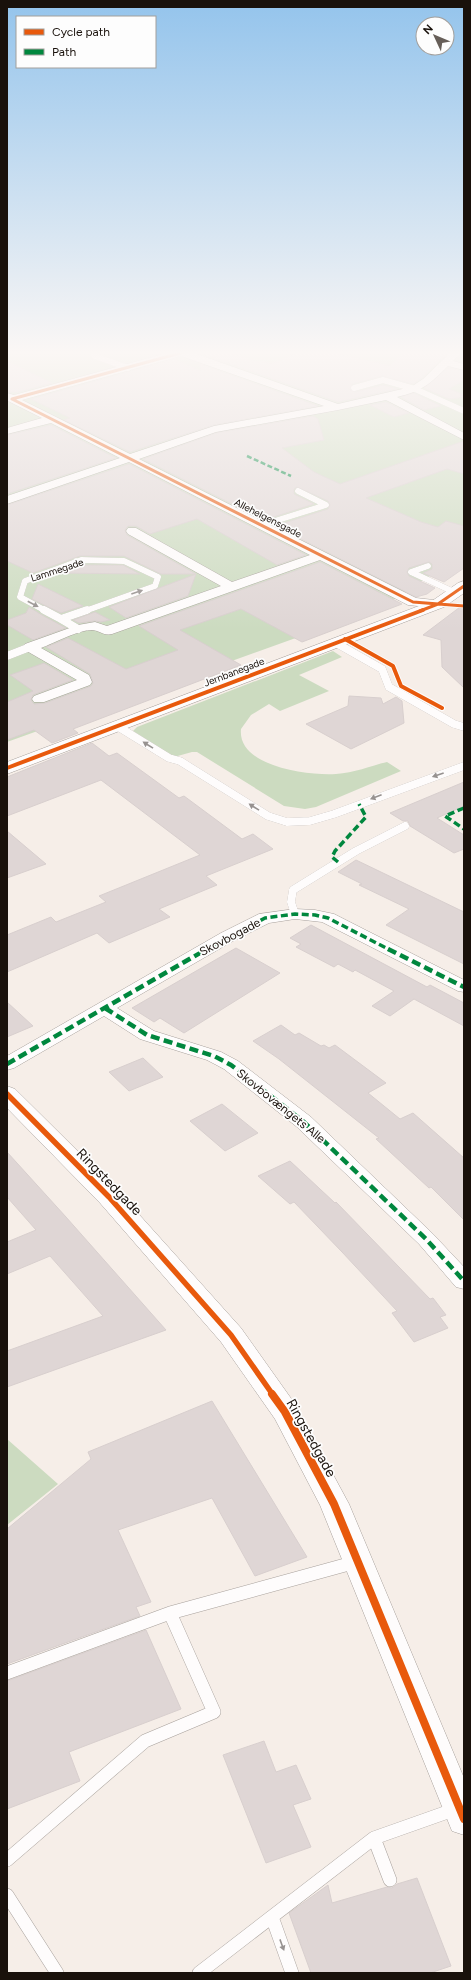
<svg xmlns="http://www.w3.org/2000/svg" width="471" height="1980" font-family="Figtree,sans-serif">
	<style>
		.green { fill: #ccdbc0 }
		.building { fill: #dfd6d5; stroke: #d8cfce }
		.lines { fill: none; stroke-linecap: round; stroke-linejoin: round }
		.lane-far2-casing { stroke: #a8a19c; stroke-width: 6 }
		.lane-far1-casing { stroke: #a8a19c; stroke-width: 8 }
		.lane-casing { stroke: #a8a19c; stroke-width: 14 }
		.street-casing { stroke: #a8a19c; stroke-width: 1 }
		.secondary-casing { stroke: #a8a19c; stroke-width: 1 }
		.lane-far2 { stroke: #fefcfc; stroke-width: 6 }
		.lane-far1 { stroke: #fefcfc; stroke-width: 8 }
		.lane { stroke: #fefcfc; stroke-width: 13 }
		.street { fill: #fefcfc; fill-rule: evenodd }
		.secondary { fill: #fefcfc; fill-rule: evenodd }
		.quiet-far2 { stroke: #00873e; stroke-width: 2.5; stroke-dasharray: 5 2.5; stroke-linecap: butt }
		.quiet-far1 { stroke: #00873e; stroke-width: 3.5; stroke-dasharray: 7 3.5; stroke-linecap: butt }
		.quiet { stroke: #00873e; stroke-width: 4.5; stroke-dasharray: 9 4.5; stroke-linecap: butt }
		.cycleway-far3-casing { stroke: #fdfdfd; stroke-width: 4.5 }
		.cycleway-far2-casing { stroke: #fdfdfd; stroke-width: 6 }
		.cycleway-far1-casing { stroke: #fdfdfd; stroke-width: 8 }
		.cycleway-casing { stroke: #fdfdfd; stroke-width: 10 }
		.cycleway-far3 { stroke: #e8590c; stroke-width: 3 }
		.cycleway-far2 { stroke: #e8590c; stroke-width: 4 }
		.cycleway-far1 { stroke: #e8590c; stroke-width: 5.5 }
		.cycleway { stroke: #e8590c; stroke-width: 8 }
		.oneway { fill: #979290 }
		.labels { text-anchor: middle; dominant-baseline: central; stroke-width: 3.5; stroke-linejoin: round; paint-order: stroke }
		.far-street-label { font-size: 10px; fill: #19110b; stroke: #fdfdfd }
		.street-label { font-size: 12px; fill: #19110b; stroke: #fdfdfd }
		.near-street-label { font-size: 14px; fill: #19110b; stroke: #fdfdfd }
	</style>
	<rect width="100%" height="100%" fill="#f6eee8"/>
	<path class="green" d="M7,352h457v202l-82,53 -375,135z
		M333,651l9,6 -43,18 30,16 -49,20 -11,-7 -18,11 -10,14c-4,38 69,47 95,45 18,-1 34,-8 51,-12l14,9 -85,36 -11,2 -21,-3 -87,-54h-5l-18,5 -41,-26 4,-4z
		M7,1439l51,45 -51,41z"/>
	<path class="building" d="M197,352h31l29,10 4,-1 11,3 27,-12h32l59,14 14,-14h44l-26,26 -9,6 -31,-8 -30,8 -2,6 5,2 28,-7 14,4 -59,13z
		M174,359l27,12 -1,-7 118,42 -104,19 -84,27 -66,-32 6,-2 -39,-19z
		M7,361l45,22 -34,9h-11z
		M448,368l16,3v9l-15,9 15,6h-4l4,2 -15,2 -25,-11z
		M414,393l27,13 -17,4 -23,-13z
		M386,402l23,11 -15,4 -24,-12z
		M313,416l5,3 6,21 -42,8 32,24 26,12 124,-43v33l-17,-5 -81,29 55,24 17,5 8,-6 18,5v42l-20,14 -21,-9 9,-4v-5l-3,-2 -20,6 -2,4 2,4 26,12 -8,6 -11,3 -141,-71 53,-17 2,-4 -2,-4 -31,-14 -3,2v5l20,10 -50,16 -121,-61 73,-26z
		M51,425l65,33 -109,36v-59z
		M129,464l177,91 -29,10 -80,-46 -47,15 -14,-8h-8l-3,4 2,5 69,39h-35l-37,-18h-44l-47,17 -26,-12v-56z
		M320,562l82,42 -100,38 -61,-33 -61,21 61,35 -168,64 5,4 -26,10 -18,-13 -27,10v-38l26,-11 -23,-16 34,-12 29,17 -40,15 -2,5 3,4 11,-1 46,-17 2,-3 -3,-9 -44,-27 22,-9 58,31 52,-19 -39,-24z
		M82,565h41l17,9 -81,-1z
		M196,574l-8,22 -62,22 -17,-11z
		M38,584l45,22 -22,7 -17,-8 -12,-6z
		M464,604v84l-22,-21 -1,-27 -18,-5z
		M29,607l13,8 24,13 -33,12 -26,-15v-5l19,-7z
		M95,612l15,8 -9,2 -6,-1 -16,2 -6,-3z
		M349,696l32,2 2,6 13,-7 6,4 2,22 -53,26 -45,-25 42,-18z
		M92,743l17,13 8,-3 62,45 5,-2 58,43 11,-5 20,15 -67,27 11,9 -58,24 11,8 -61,26 -12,-10 -90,39v-37l44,-18 5,5 50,-20 -7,-6 101,-41 -99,-75 -94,36v-39z
		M464,782v24l-27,12 27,17v14l-10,4 -44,-27 -2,-5h-5l-13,-8z
		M7,831l39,33 -39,14z
		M356,860l108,52v52l-78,-39 23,-16 -50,-24 3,-1 -24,-12z
		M311,925l116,62 3,-2 34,18v23l-50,-27 -24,17 -18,-10 22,-15 -39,-21 -2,2 -15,-8 -4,3 -38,-20 5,-3 -11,-6z
		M236,948l44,25 -96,60 -24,-15 -6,4 -22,-14z
		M7,1002l26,24 -26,11z
		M281,1025l14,10 4,-2 22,13 3,-1 5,3 6,-3 51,38 -18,10 32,26 13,-6 51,45v62l-33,-33 -2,1 -53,-49 3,-1 -100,-79 -26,-18z
		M143,1058l20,19 -34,14 -20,-19z
		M222,1104l36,29 -33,18 -35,-30z
		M7,1152l59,65 100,113 -159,57v-36l96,-35 -53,-60 -43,18v-32l29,-12 -29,-33z
		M290,1161l45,42 1,-1 94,97 3,-1 13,17 -6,2 8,11 -34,14 -22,-29 5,-2 -55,-59 -48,-50 -4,2 -32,-28z
		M212,1401l95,156 -52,19 -43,-78 -94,32 33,72 -15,5 4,9 -133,48v-135l84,-70 -3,-7z
		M146,1630l35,79 -112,43 11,29 -73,28v-128z
		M264,1741l12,31 20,-7 15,34 -18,6 18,42 -45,16 -43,-108z
		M417,1878l34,88 -21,7h-119l-22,-60 39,-28 4,18 55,-16 5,1 5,-4z"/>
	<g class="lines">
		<g class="lane-far2-casing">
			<path id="lane-far2" d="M93,352l2,4 33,12
				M354,388l29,-8 32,9 49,22
				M262,525l64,-20 -28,-14
				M428,566l-17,6 43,20
				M46,611l-26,-14 5,-16 56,-21 43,1 34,16 -3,9 -70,25"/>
		</g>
		<g class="lane-far1-casing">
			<path id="lane-far1" d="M44,610l17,9 26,-9
				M61,619l17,10
				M336,643l46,26 7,18 65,37 10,3
				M7,656l23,-9
				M117,726l52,32 11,3 88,55 19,6 23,-1 24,-7 130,-48
				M295,914l-4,-12 2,-12 63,-39 49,-25"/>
		</g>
		<g class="lane-casing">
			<path id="lane" d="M170,1613l186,-51
				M7,1673l163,-60 44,99 -69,29 -138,119
				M374,1838l16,42
				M7,1895l50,78
				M272,1917l20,56
				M199,1973l175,-135 82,-29"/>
		</g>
		<g class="street-casing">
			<path id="street" d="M171,352h20l147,52 73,-17 12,-8 28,-27h11l-9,9 11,3v6l-16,-4c-18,18 -26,25 -51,31l67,36v7l-78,-40 -48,10 -122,22 -77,27 277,139 27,3 2,3 -2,3 -5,1 -30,-3 -88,-45 -208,74c-8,2 -12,-3 -19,-4 -13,-1 -39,13 -52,18l48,27 3,7 -2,3 -46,17h-10l-2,-3 2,-3 43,-16 -52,-30 -2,-3 2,-3 53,-19 17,-3 12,4 114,-40 -93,-52 -2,-3 2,-3h8l96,54 78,-27 -181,-93 -122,42v-8l113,-38 -69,-35 -44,11v-6l35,-10 -34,-17 -1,-8 7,2zM181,356l143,50 -110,20 -84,28 -108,-54z
				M295,909l20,1 19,4 130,66v12l-6,-1 -136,-69 -27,-3 -26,4 -36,18 -116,67 37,23 67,21 17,9 73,56 122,117 31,33v22l-8,-2 -37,-43 -122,-117 -73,-58 -17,-9 -67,-21 -36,-23 -90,52 -7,2v-14l214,-123 38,-19z"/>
		</g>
		<g class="secondary-casing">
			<path id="secondary" d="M464,581v12l-20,14 -437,167v-12l425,-161 26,-18z
				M7,1086l8,3 103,102 123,137 54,76 54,100 115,274v57l-12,-4 -132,-326 -45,-86 -54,-77 -121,-139 -93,-95z"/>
		</g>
		<use href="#lane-far2" class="lane-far2"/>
		<use href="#lane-far1" class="lane-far1"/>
		<use href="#lane" class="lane"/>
		<use href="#street" class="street"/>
		<use href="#secondary" class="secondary"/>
		<path class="quiet-far2" d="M247,456l44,20"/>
		<path class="quiet-far1" d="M464,808l-19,8 19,13
			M338,862l-6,-5 3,-6 31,-34 -7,-13
			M205,950l60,-32 30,-4 20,1 13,3 62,32"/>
		<path class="quiet" d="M388,949l76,38
			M105,1008l42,27 67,21 17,9 73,57 122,117 38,42
			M7,1064l200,-115"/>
		<g class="cycleway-far3-casing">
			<path id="cycleway-far3" d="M12,399l401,203 51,4
				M12,399l172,-47
				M420,611l18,-7 26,-18"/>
		</g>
		<g class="cycleway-far2-casing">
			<path id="cycleway-far2" d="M345,639l48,27 8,20 41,22
				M7,768l416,-158"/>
		</g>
		<g class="cycleway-far1-casing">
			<path id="cycleway-far1" d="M7,1094l102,103 122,138 42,60"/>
		</g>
		<g class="cycleway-casing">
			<path id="cycleway" d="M272,1394l13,18 49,92 130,315"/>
		</g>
		<use href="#cycleway-far3" class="cycleway-far3"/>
		<use href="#cycleway-far2" class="cycleway-far2"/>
		<use href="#cycleway-far1" class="cycleway-far1"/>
		<use href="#cycleway" class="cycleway"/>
	</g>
	<defs><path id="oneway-solid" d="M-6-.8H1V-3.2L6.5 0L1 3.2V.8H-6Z"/></defs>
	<g class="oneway">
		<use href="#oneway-solid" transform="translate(137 592) rotate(-19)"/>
		<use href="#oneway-solid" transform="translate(33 604) rotate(28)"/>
		<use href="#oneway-solid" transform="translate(148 745) rotate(-148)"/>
		<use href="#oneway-solid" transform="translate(438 775) rotate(161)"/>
		<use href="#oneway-solid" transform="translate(376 797) rotate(159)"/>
		<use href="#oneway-solid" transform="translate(254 807) rotate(-148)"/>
		<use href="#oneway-solid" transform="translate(282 1945) rotate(70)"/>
	</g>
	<linearGradient id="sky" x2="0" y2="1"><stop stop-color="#94c4ec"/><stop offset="0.56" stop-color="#fbf7f5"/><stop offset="1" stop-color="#fbf7f5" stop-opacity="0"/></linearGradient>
	<rect width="471" height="630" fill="url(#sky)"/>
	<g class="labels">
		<g class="far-street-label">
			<text transform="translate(268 518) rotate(27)">Allehelgensgade</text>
			<text transform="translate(57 570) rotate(-18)">Lammegade</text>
			<text transform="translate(234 672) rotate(-21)">Jernbanegade</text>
		</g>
		<g class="street-label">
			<text transform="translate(230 937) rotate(-28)">Skovbogade</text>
			<text transform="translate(281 1106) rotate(39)">Skovbovængets Alle</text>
		</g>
		<g class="near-street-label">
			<text transform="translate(109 1182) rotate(46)">Ringstedgade</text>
			<text transform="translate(311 1438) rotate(61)">Ringstedgade</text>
		</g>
	</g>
	<rect width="471" height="1980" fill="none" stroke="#19110b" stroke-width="16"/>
	<rect x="16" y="16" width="140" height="52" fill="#fdfdfd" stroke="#a29f9c"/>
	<rect x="24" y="29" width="20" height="6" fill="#e8590c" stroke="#a29f9c"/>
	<text x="52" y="36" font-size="12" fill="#19110b">Cycle path</text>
	<rect x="24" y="49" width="20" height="6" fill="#00873e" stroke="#a29f9c"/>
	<text x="52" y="56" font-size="12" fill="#19110b">Path</text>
	<g transform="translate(435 36) rotate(314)"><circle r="19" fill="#fdfdfd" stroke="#a29f9c"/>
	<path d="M0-3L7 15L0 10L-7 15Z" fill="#665e58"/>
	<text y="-6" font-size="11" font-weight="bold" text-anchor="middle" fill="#19110b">N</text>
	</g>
</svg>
